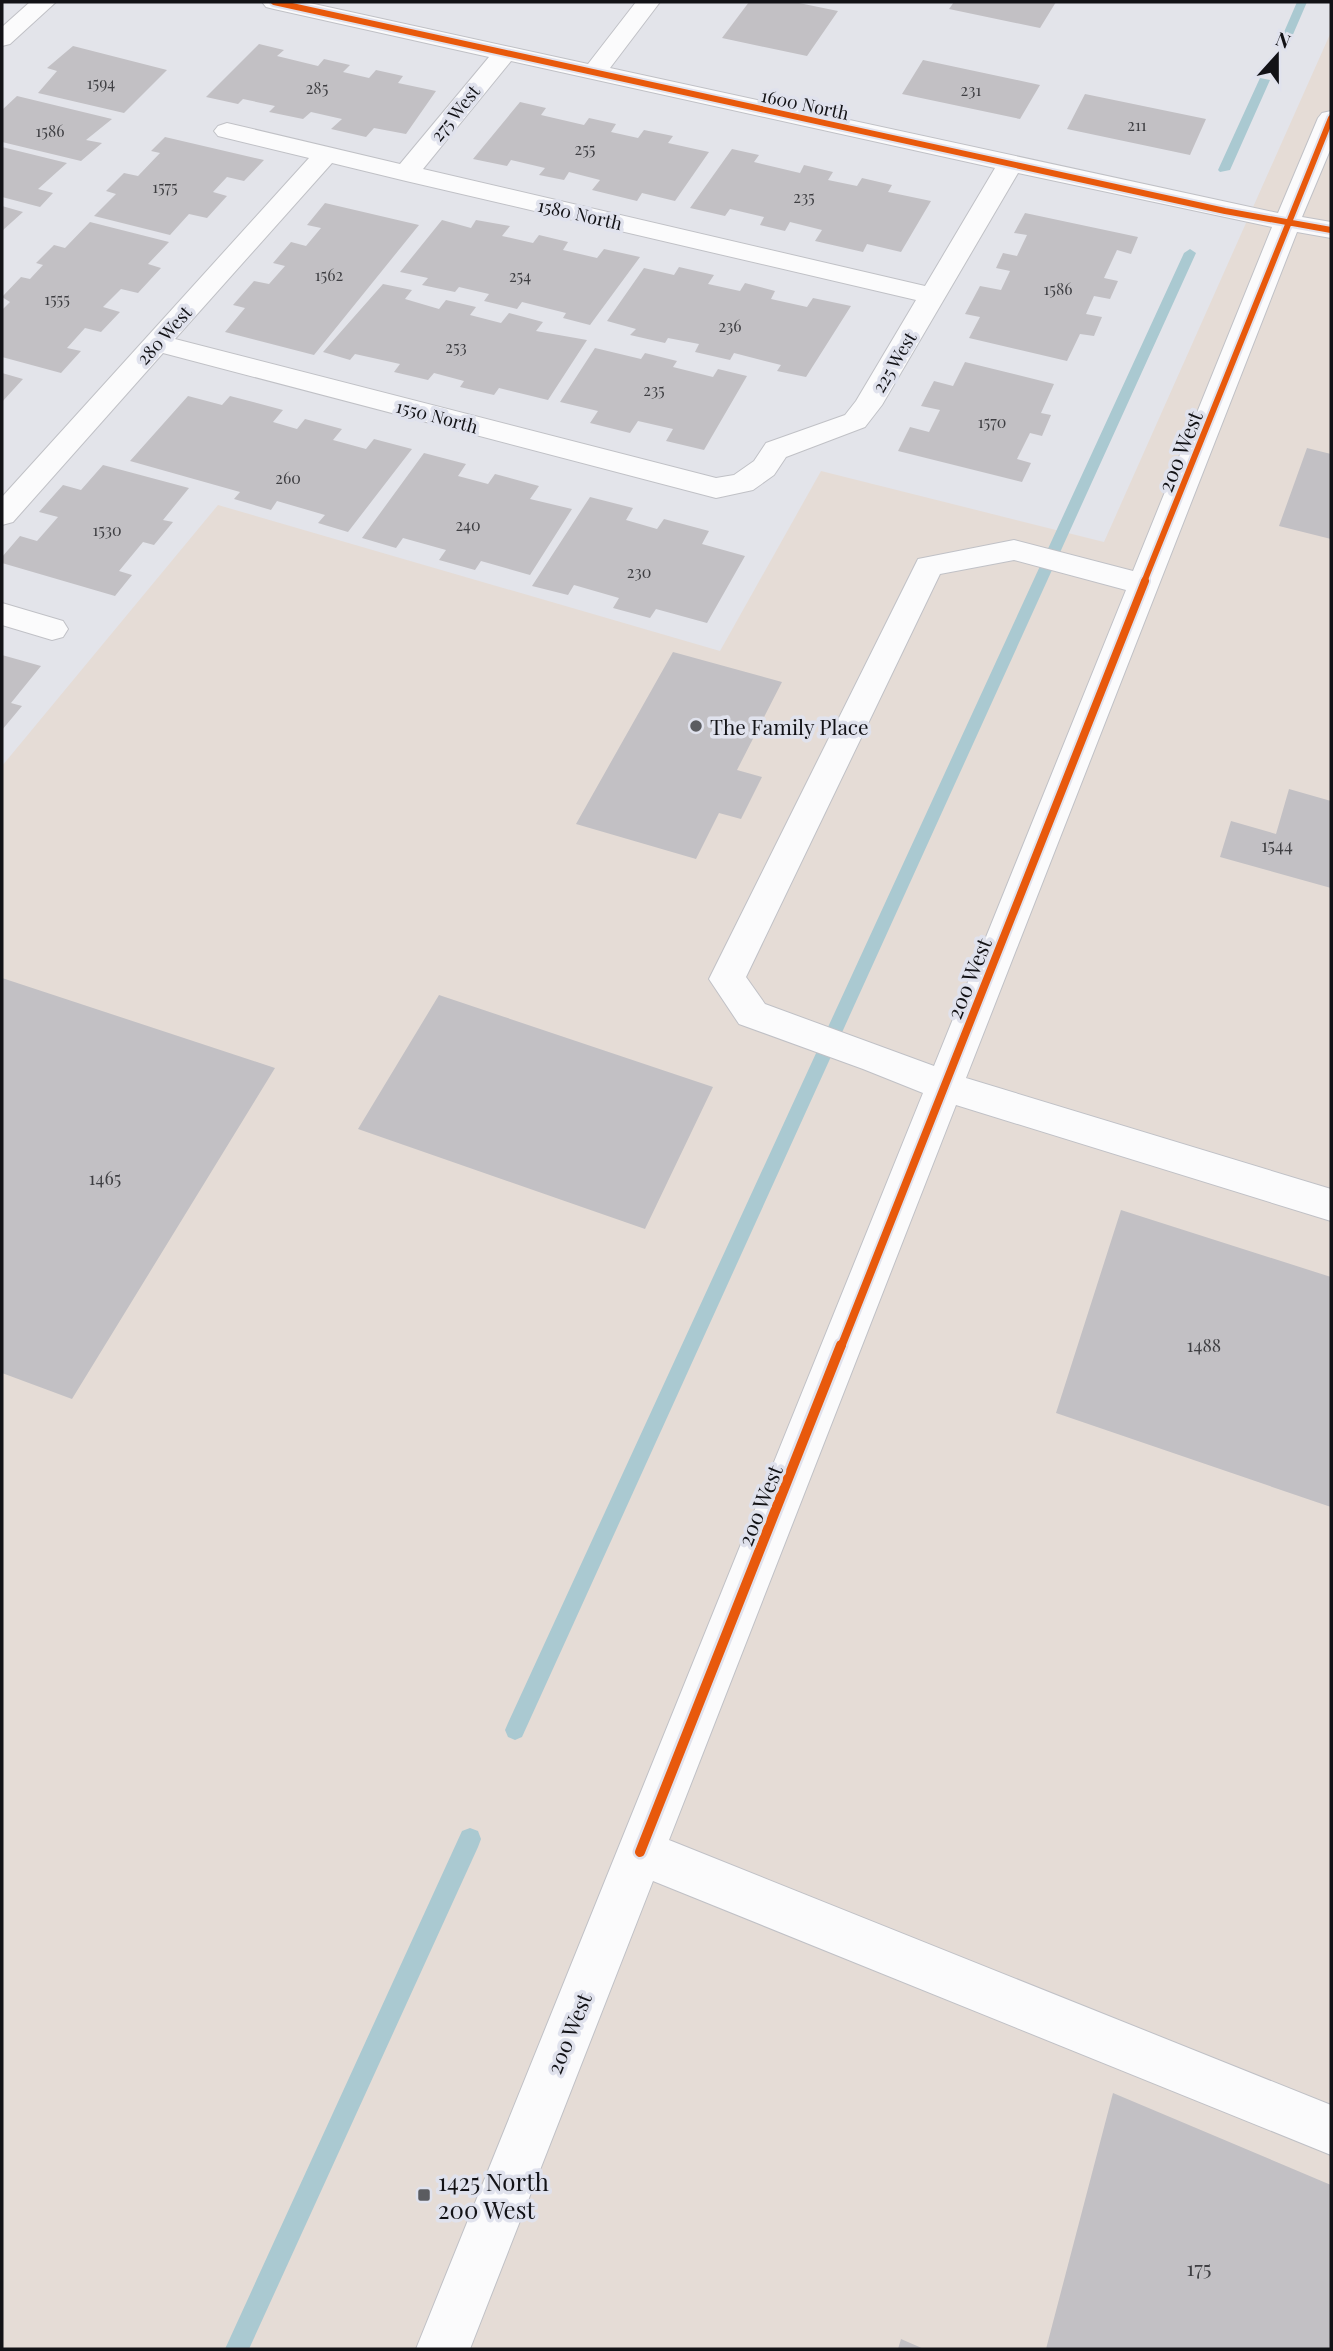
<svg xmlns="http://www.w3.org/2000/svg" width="1333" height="2351" font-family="'Playfair Display',serif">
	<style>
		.commercial { fill: #e5dcd6 }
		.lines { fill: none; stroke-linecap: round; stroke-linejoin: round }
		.stream { fill: #aac9d1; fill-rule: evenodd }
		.building { fill: #c2c0c4 }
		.minor-casing { stroke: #c0c1c6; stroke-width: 2 }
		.minor { fill: #fbfbfc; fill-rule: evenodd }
		.cycleway-far2-casing { stroke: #e0e2ed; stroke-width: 10 }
		.cycleway-far1-casing { stroke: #e0e2ed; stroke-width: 12 }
		.cycleway-casing { stroke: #e0e2ed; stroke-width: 15 }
		.cycleway-far2 { stroke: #e8590c; stroke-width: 6 }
		.cycleway-far1 { stroke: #e8590c; stroke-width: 8 }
		.cycleway { stroke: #e8590c; stroke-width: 10 }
		.poi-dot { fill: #5b5c60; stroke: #e0e2ed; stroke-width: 2.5 }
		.labels { text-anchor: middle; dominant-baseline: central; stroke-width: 7; stroke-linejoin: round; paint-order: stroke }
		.far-number-label { font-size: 16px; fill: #3e3e42 }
		.far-street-label { font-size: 18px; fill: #121216; stroke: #e0e2ed }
		.number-label { font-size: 18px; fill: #3e3e42 }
		.street-label { font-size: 21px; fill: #121216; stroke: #e0e2ed }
		.poi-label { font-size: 21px; fill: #121216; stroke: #e0e2ed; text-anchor: start }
		.near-number-label { font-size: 21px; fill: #3e3e42 }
		.near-poi-label { font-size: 24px; fill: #121216; stroke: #e0e2ed; text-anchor: start }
	</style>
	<rect width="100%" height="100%" fill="#e3e4ea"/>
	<path class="commercial" d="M1331,32v2317h-1329v-1583l216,-261 502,146 101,-180 283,71z"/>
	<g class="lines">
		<path class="stream" d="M1297,2h10l-19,44 -9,2 -1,-2z
			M1260,78l10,2 -40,90 -10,2 -2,-2z
			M1190,249l6,4 -674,1484 -7,3 -7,-3 -3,-7 3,-7 676,-1470z
			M470,1828l8,3 3,8 -3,8 -229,502h-24l237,-518z"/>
	</g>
	<path class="building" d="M749,2h45l44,9 -31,45 -85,-18z
		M954,2h102l-16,26 -91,-19z
		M259,44l25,6 -7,6 41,10 6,-7 26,6 -7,7 26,6 7,-8 27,6 -5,7 38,8 -30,43 -32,-6 -8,9 -35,-8 11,-10 -31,-7 -8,7 -34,-7 6,-6 -32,-7 -5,5 -32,-7z
		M73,46l94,24 -43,43 -86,-20 19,-22 -10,-3z
		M923,60l117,25 -20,34 -118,-25z
		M1085,94l121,25 -16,36 -123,-26z
		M17,96l95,23 -26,21 16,3 -21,18 -79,-19v-32z
		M520,102l26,6 -5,7 43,10 5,-7 27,6 -5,8 27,6 6,-8 29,6 -5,7 41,9 -34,49 -33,-8 -5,8 -45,-11 8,-10 -31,-8 -5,8 -25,-5 6,-7 -34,-8 -4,6 -34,-7z
		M165,137l99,23 -20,21 -17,-4 -14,15 14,4 -20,22 -18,-4 -19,21 -76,-19 22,-22 -10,-3 18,-18 14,3 22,-23 -9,-2z
		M2,147l65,16 -29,26 15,4 -13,14 -38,-10z
		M732,149l27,6 -5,7 46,11 4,-8 29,7 -5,8 29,6 5,-8 30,7 -4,7 43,9 -30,51 -34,-8 -4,8 -48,-11 7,-11 -32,-8 -5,9 -25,-6 4,-8 -34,-8 -5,7 -35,-8z
		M325,203l94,22 -105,130 -89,-23 20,-24 -12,-3 21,-24 15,3 16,-18 -12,-3 18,-21 15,4 15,-18 -14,-3z
		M2,206l21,6 -21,19z
		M1025,213l113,24 -7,17 -14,-4 -13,28 14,3 -8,18 -16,-3 -8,18 16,3 -8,19 -14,-2 -13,27 -98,-23 11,-21 -15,-3 15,-28 21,4 9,-19 -14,-3 7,-15 14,3 10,-21 -13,-2z
		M442,220l29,8 5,-8 34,6 -8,10 31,7 6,-8 29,7 -5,8 34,8 7,-9 36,8 -50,68 -27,-7 3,-5 -44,-11 -5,7 -33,-8 5,-7 -30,-7 -4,5 -33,-7 6,-7 -28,-6z
		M90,222l79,20 -21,22 13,4 -23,25 -17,-4 -18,18 17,5 -19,20 -16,-4 -18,20 14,3 -20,22 -59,-16v-47l8,-8 -8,-5 19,-20 9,2 13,-14 -7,-2 18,-18 11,3z
		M679,267l35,8 -6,9 32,7 5,-8 30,8 -4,8 36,8 6,-9 38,8 -45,71 -29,-6 4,-6 -47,-12 -4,7 -35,-8 4,-8 -31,-6 -3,5 -35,-8 6,-6 -29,-8 37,-53 30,7z
		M383,284l29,6 -7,9 34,10 7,-9 30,7 -6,8 31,8 8,-10 34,9 -7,9 51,9 -39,60 -49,-12 -5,7 -34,-8 4,-6 -30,-8 -6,7 -34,-8 6,-8 -45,-10 -5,6 -27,-8z
		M595,348l46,11 4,-6 32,8 -4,6 40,10 5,-8 29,7 -43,74 -38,-9 7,-12 -35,-8 -8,12 -40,-10 8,-12 -38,-9z
		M965,362l89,22 -13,29 10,2 -9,21 -12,-3 -13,26 14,4 -9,19 -124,-31 12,-24 19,5 11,-22 -19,-4 13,-25 19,5z
		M2,373l21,6 -21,23z
		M188,396l34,9 8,-9 53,14 -10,12 24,7 8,-10 37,10 -9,11 33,9 8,-10 38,10 -64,83 -30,-9 7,-8 -48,-14 -6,9 -37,-11 6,-7 -110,-31z
		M1307,448l24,6v85l-52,-13z
		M424,453l42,11 -8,12 30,8 7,-10 44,12 -9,13 42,10 -42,66 -49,-14 -6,9 -36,-10 7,-10 -43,-12 -7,10 -34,-10z
		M103,465l86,23 -26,32 10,2 -19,23 -11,-3 -24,29 13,4 -17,21 -113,-33v-6l18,-21 17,5 21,-24 -19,-5 24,-27 18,5z
		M590,497l43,11 -7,12 31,9 7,-10 45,12 -7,13 43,12 -38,67 -51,-14 -6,9 -37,-10 6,-10 -45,-13 -6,10 -36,-9z
		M673,652l109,30 -45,88 25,7 -21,42 -22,-6 -23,46 -120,-35z
		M2,655l39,11 -30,37 11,3 -20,24z
		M1289,789l42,12v87l-111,-31 11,-36 45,13z
		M2,978l273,90 -203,331 -70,-26z
		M439,995l274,92 -68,142 -287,-100z
		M1121,1210l210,67v230l-275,-94z
		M1113,2093l218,92v164h-285z
		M901,2339l23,10h-26z"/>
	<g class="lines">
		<g class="minor-casing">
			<path id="minor" d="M30,2h26l-46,42 -8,2v-19z
				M262,2h43l283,62 48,-62h24l-50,66 668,145 40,-95 4,-5 9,-2v37l-29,69 29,5v16l-34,-6 -331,846 365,111v32l-375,-116 -287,735 662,265v50l-678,-274 -183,468h-54l507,-1256 -60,-24 -124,-45 -30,-45 209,-420 96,-19 119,31 139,-344 -254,-54 -136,232 -17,22 -79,30 -12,18 -21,15 -37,8 -553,-145 -150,169 -11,3v-28l307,-339 -91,-22 -4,-5 4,-5 9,-3 173,41 89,-107 -215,-48 -8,-2zM511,61l484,107 -70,118 -502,-117zM332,163l74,18 510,119 -60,101 -11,14 -79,28 -12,18 -20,14 -18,3 -541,-139zM1014,560l112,30 -192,476 -169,-62 -19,-27 194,-403z
				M2,603l61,18 5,8 -5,8 -11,3 -50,-15z"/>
		</g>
		<use href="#minor" class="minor"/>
		<g class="cycleway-far2-casing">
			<path id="cycleway-far2" d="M274,2l951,209 106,19
				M1144,582l187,-464"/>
		</g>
		<g class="cycleway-far1-casing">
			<path id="cycleway-far1" d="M841,1347l304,-766"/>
		</g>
		<g class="cycleway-casing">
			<path id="cycleway" d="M640,1852l201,-507"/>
		</g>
		<use href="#cycleway-far2" class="cycleway-far2"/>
		<use href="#cycleway-far1" class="cycleway-far1"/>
		<use href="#cycleway" class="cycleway"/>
	</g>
	<g class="poi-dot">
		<circle cx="696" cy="726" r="7"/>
		<rect x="417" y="2188" width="14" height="14" rx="3.5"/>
	</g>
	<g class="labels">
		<g class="far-number-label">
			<text x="101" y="82">1594</text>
			<text x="317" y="87">285</text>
			<text x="971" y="89">231</text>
			<text x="1137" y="124">211</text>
			<text x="50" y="130">1586</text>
			<text x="585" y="148">255</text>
			<text x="165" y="186">1575</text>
			<text x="804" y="196">235</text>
			<text x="329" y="274">1562</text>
			<text x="520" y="275">254</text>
			<text x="1058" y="288">1586</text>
			<text x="57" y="298">1555</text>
			<text x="730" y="325">236</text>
			<text x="456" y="346">253</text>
			<text x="654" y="389">235</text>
			<text x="992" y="421">1570</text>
			<text x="288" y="477">260</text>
			<text x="468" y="524">240</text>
			<text x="107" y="529">1530</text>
			<text x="639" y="571">230</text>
		</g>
		<g class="far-street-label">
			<text transform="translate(805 104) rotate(12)">1600 North</text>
			<text transform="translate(455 113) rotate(-51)">275 West</text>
			<text transform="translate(580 214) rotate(13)">1580 North</text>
			<text transform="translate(164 335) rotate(-48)">280 West</text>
			<text transform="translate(894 362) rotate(-59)">225 West</text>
			<text transform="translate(437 416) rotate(15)">1550 North</text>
		</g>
		<g class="number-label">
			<text x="1277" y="845">1544</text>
			<text x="105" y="1178">1465</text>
			<text x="1204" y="1345">1488</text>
		</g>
		<g class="street-label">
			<text transform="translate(1179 451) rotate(-68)">200 West</text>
			<text transform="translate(968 978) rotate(-68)">200 West</text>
			<text transform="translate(759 1505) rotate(-68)">200 West</text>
			<text transform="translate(568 2033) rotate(-68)">200 West</text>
		</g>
		<g class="poi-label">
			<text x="710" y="726">The Family Place</text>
		</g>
		<g class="near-number-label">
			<text x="1199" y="2267">175</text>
		</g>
		<g class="near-poi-label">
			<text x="438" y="2181">1425 North<tspan x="438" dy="28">200 West</tspan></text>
		</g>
	</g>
	<rect width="1333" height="2351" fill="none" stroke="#121216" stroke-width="7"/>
	<g transform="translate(1277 56) rotate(21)" stroke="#e0e2ed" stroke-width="5" paint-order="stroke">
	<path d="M0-5L12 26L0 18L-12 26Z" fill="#121216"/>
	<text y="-10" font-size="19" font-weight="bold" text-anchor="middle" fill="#121216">N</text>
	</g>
</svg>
